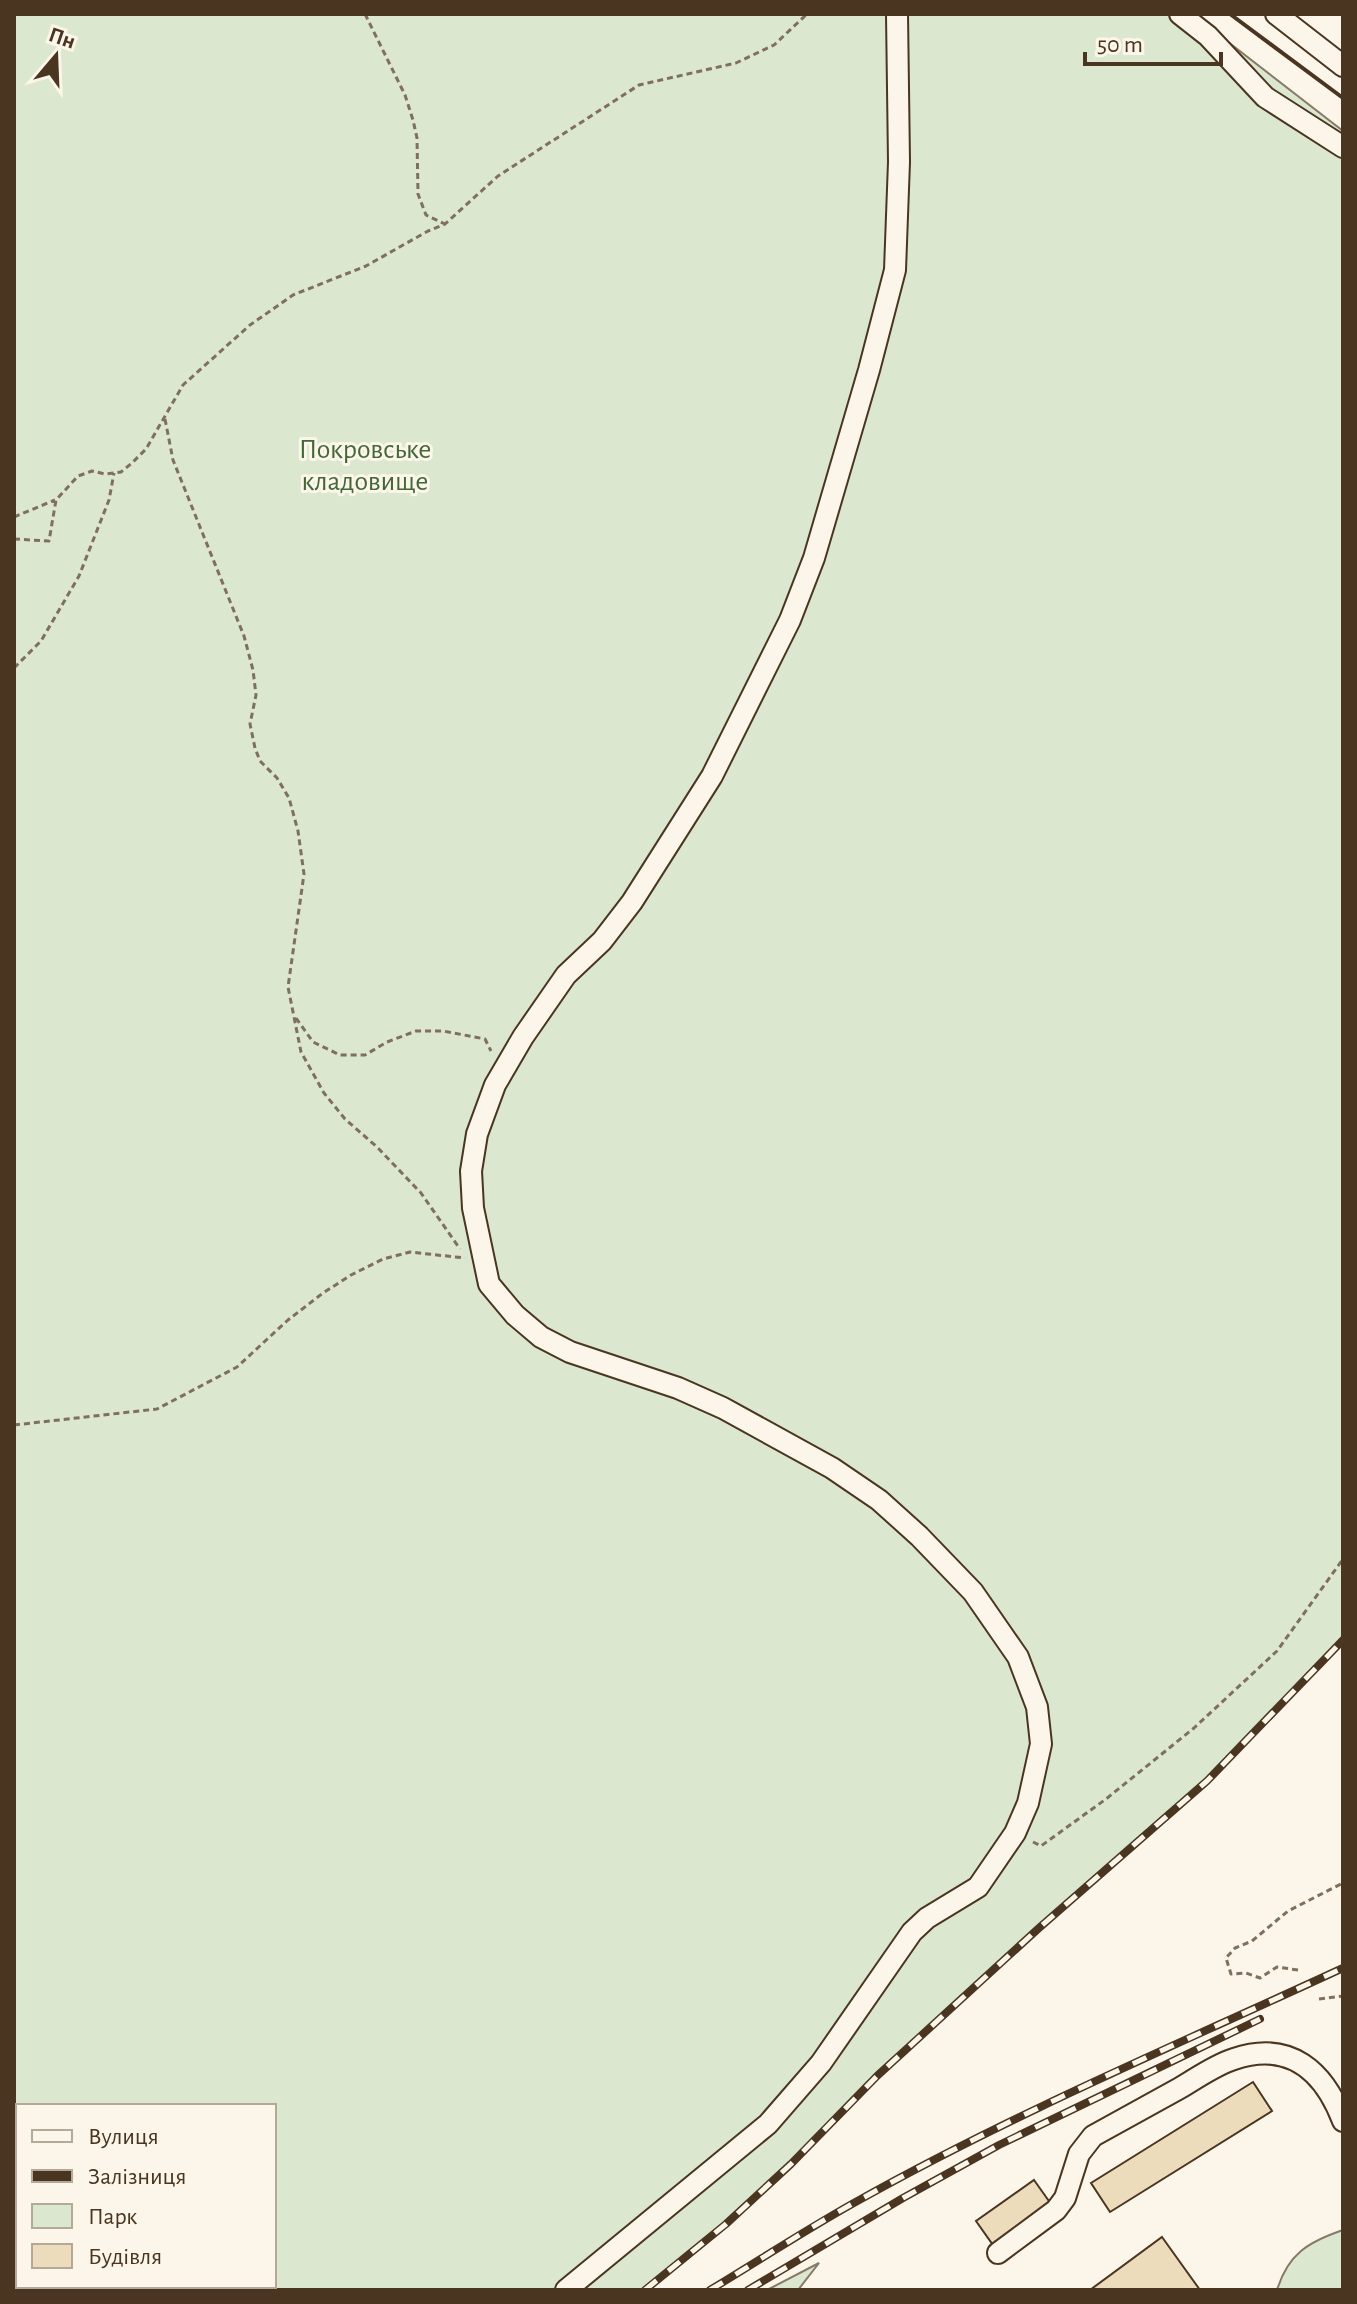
<svg xmlns="http://www.w3.org/2000/svg" width="1357" height="2304" font-family="'Alegreya Sans',sans-serif">
	<style>
		.green { fill: #dce7d0; stroke: #887966; stroke-width: 2 }
		.building { fill: #ecdcbc; stroke: #4a3520; stroke-width: 2 }
		.lines { fill: none; stroke-linecap: round; stroke-linejoin: round }
		.minor-casing { stroke: #4a3520; stroke-width: 24 }
		.path { stroke: #7f6f5c; stroke-width: 3; stroke-dasharray: 6 4; stroke-linecap: butt }
		.minor { stroke: #fbf6e9; stroke-width: 20 }
		.rail-casing { stroke: #4a3520; stroke-width: 8 }
		.rail { stroke: #fbf6e9; stroke-width: 5; stroke-dasharray: 15; stroke-linecap: butt }
		.wall { stroke: #4a3520; stroke-width: 4 }
		.labels { text-anchor: middle; dominant-baseline: central; stroke-width: 6; stroke-linejoin: round; paint-order: stroke }
		.park-label { font-size: 28px; fill: #436837; stroke: #fbf6e9 }
	</style>
	<rect width="100%" height="100%" fill="#fbf6e9"/>
	<path class="green" d="M14,14h1178l151,117v1507l-136,143 -168,147 -162,148 -86,88 -65,60 -81,66h-525l-5,-4h159v-180h-256v96l-4,-2z
		M1343,2230v60h-66c11,-36 31,-48 66,-60z
		M819,2263l-21,27h-31z"/>
	<path class="building" d="M1253,2082l19,29 -162,101 -19,-29z
		M1034,2180l17,24 -58,41 -17,-24z
		M1162,2237l38,53h-110z"/>
	<g class="lines">
		<g class="minor-casing">
			<path id="minor" d="M1180,14l28,22 57,61 78,50
				M1276,14l67,52
				M14,2179l4,1
				M998,2253l58,-43 9,-12 14,-44 14,-18c29,-16 58,-32 87,-48 17,-10 35,-23 54,-29 56,-19 90,12 109,62
				M128,2286l1,4
				M566,2290l202,-166 53,-61 91,-131 15,-14 51,-31 37,-54 13,-30 13,-59 -4,-37 -19,-50 -45,-65 -54,-56 -40,-36 -47,-32 -109,-60 -45,-20 -108,-36 -29,-15 -26,-22 -26,-31 -16,-76 -2,-37 6,-37 18,-49 28,-48 43,-62 36,-34 30,-39 80,-126 78,-156 24,-62 55,-188 26,-100 4,-108 -2,-148"/>
		</g>
		<path class="path" d="M365,14l40,81 8,25 4,18 1,56 8,21 19,9
			M165,419l8,41 71,176 9,34 3,25 -6,29 5,24 5,13 17,17 12,20 9,33 6,43 -16,113 13,65 23,41 21,26 32,28 44,46 39,56
			M14,517l41,-17
			M14,539l35,2 7,-41 22,-24 14,-5 13,3 16,-2 11,-9 14,-14 37,-64 67,-60 43,-30 73,-29 62,-35 17,-7 53,-48 141,-91 97,-22 38,-18 33,-31
			M14,668l27,-27 38,-65 30,-76 5,-27
			M296,1018l17,24 27,13h25l22,-13 29,-11h27l42,8 6,12
			M14,1425l143,-16 80,-42 51,-47 35,-27 28,-18 32,-16 27,-7 55,6
			M1033,1842l8,4 65,-47 88,-71 83,-77 66,-92
			M1298,1970l-21,-3 -17,11 -14,-5 -15,1 -5,-16 9,-10 17,-7 36,-30 55,-28
			M1319,1999l24,-3"/>
		<use href="#minor" class="minor"/>
		<g class="rail-casing">
			<path id="rail" d="M645,2290l81,-66 65,-60 86,-88 162,-148 168,-147 136,-141
				M710,2290c50,-30 100,-63 151,-91 156,-87 320,-156 482,-231
				M748,2290l155,-92 96,-53 261,-126"/>
		</g>
		<use href="#rail" class="rail"/>
		<path class="wall" d="M1230,14l113,84"/>
	</g>
	<g class="labels">
		<g class="park-label">
			<text x="365" y="450">Покровське<tspan x="365" dy="32">кладовище</tspan></text>
		</g>
	</g>
	<rect width="1357" height="2304" fill="none" stroke="#4a3520" stroke-width="32"/>
	<rect x="16" y="2104" width="260" height="184" fill="#fbf6e9" stroke="#b4a999" stroke-width="2"/>
	<rect x="32" y="2130" width="40" height="12" fill="#fbf6e9" stroke="#b4a999" stroke-width="2"/>
	<text x="88" y="2144" font-size="24" fill="#4a3520">Вулиця</text>
	<rect x="32" y="2170" width="40" height="12" fill="#4a3520" stroke="#b4a999" stroke-width="2"/>
	<text x="88" y="2184" font-size="24" fill="#4a3520">Залізниця</text>
	<rect x="32" y="2204" width="40" height="24" fill="#dce7d0" stroke="#b4a999" stroke-width="2"/>
	<text x="88" y="2224" font-size="24" fill="#4a3520">Парк</text>
	<rect x="32" y="2244" width="40" height="24" fill="#ecdcbc" stroke="#b4a999" stroke-width="2"/>
	<text x="88" y="2264" font-size="24" fill="#4a3520">Будівля</text>
	<g transform="translate(56 56) rotate(19)" stroke="#fbf6e9" stroke-width="6" paint-order="stroke">
	<path d="M0-6L14 30L0 20L-14 30Z" fill="#4a3520"/>
	<text y="-12" font-size="22" font-weight="bold" text-anchor="middle" fill="#4a3520">Пн</text>
	</g>
	<path d="M1085 52v12h136v-12" fill="none" stroke="#4a3520" stroke-width="4"/>
	<text x="1097" y="52" font-size="24" fill="#4a3520" stroke="#fbf6e9" stroke-width="6" paint-order="stroke">50 m</text>
</svg>
